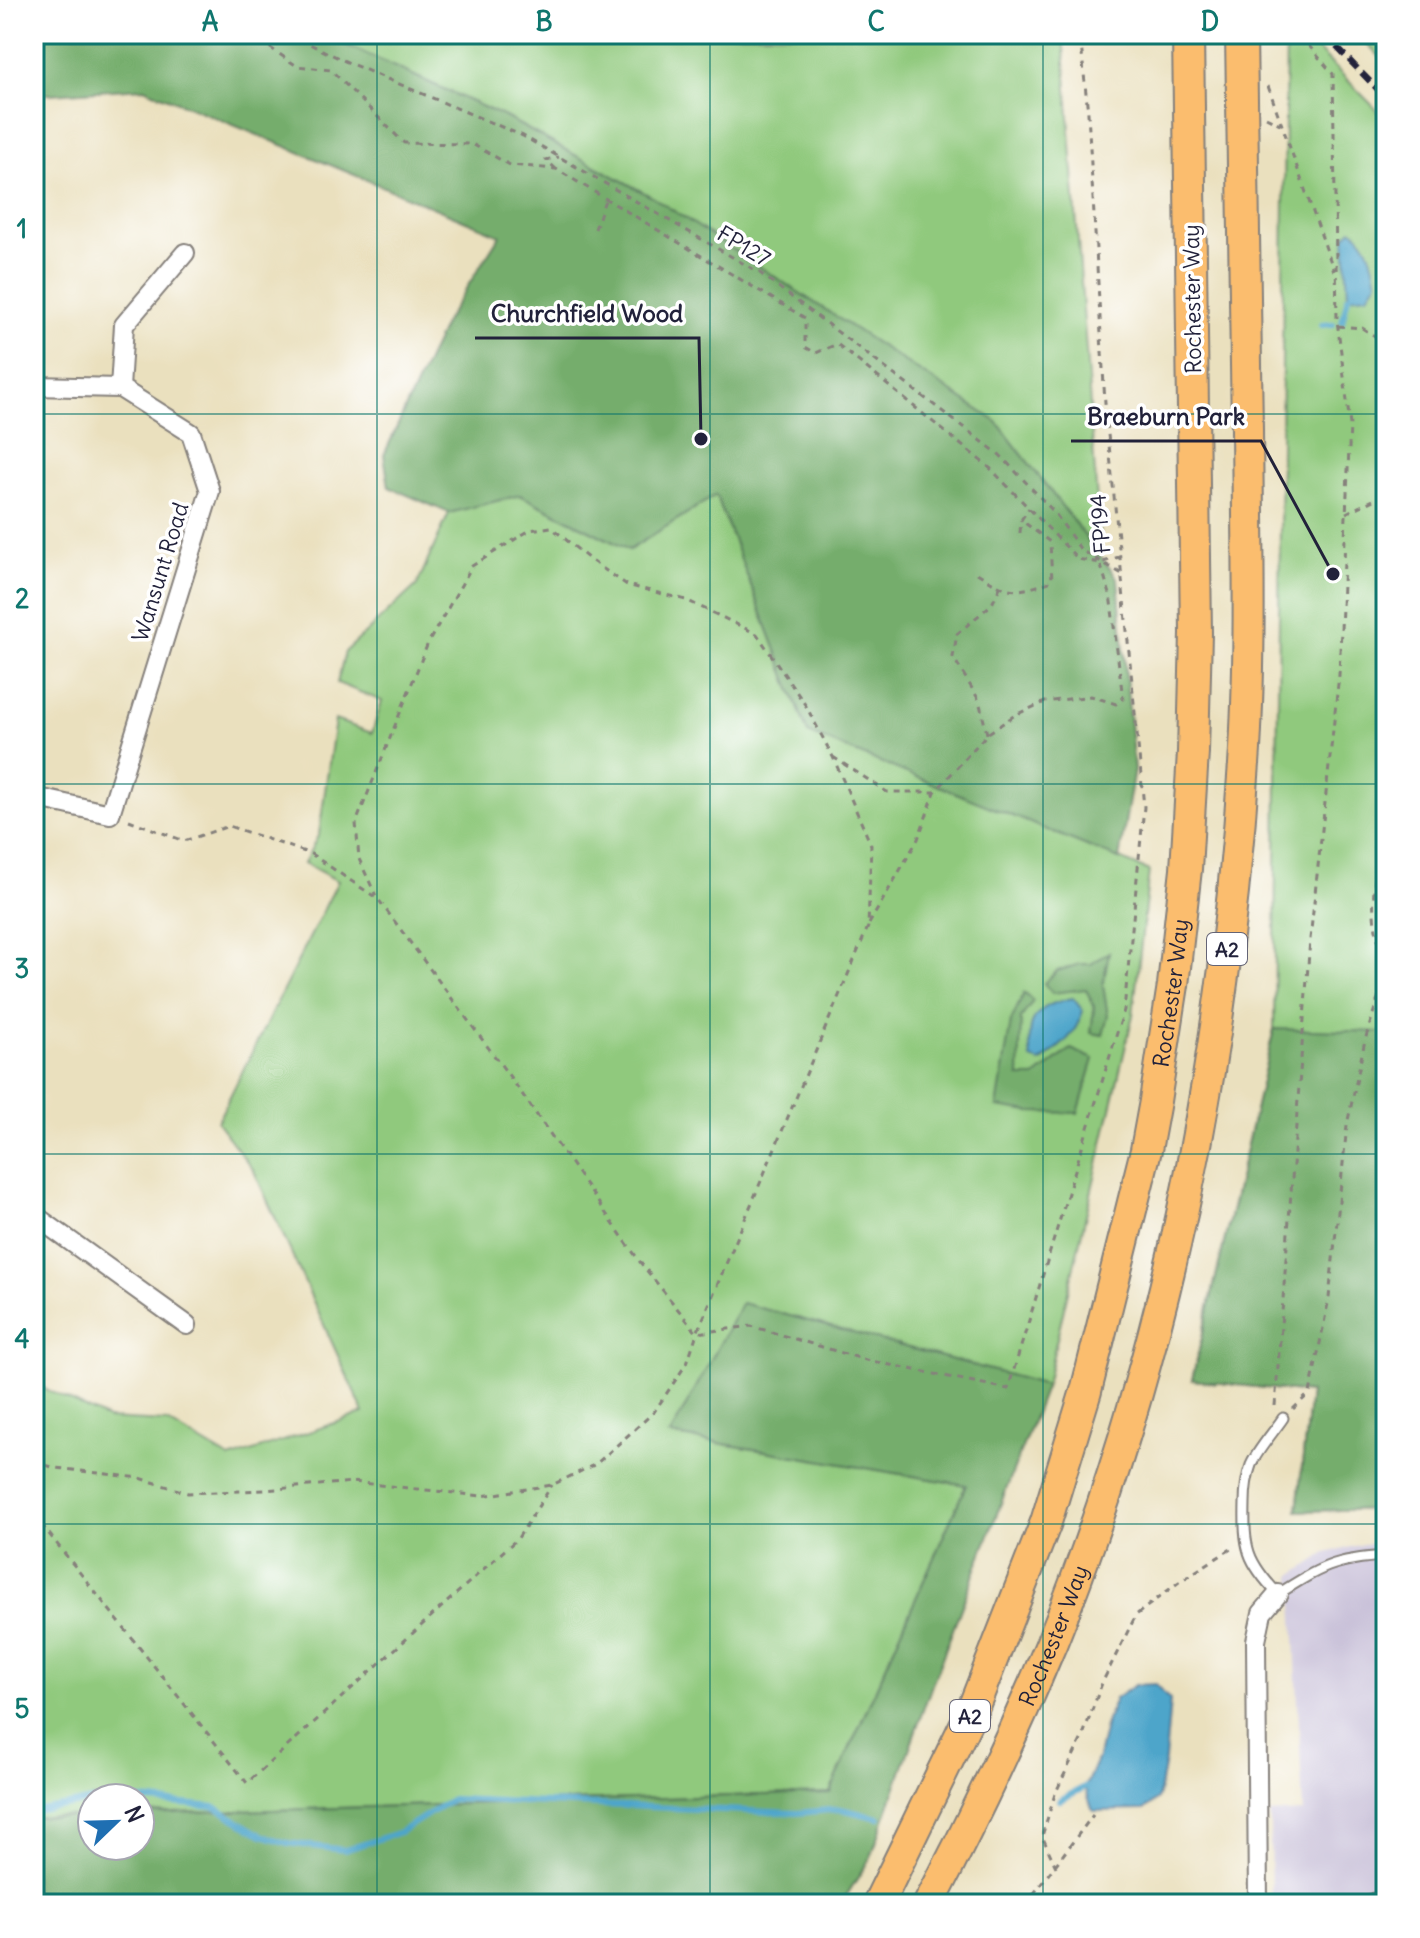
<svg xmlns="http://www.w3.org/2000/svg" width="1420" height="1938" font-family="Delius,sans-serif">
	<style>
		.industrial { fill: #c8c0d8 }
		.green { fill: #90c97d; stroke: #59765c; stroke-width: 2 }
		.forest { fill: #74ad6c; stroke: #4b6854; stroke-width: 2 }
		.water { fill: #4ea5ca; stroke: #386482; stroke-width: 2 }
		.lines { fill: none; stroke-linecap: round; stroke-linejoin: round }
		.stream { stroke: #4ea5ca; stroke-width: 6 }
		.service-casing { stroke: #86817c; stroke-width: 13 }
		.minor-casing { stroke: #86817c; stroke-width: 22 }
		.trunk-casing { stroke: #86817c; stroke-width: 34 }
		.path { stroke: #86817c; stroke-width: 3; stroke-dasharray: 6 6; stroke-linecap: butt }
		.service { stroke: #fff; stroke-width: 9 }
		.minor { stroke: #fff; stroke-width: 18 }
		.trunk { stroke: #fbbd6e; stroke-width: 30 }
		.rail { stroke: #22223b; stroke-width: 6; stroke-dasharray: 12 6; stroke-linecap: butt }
		.grid { fill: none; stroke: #0f766e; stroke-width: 2; stroke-opacity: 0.55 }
		.labels { text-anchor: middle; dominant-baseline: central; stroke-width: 7; stroke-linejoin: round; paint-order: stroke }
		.shield { fill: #fff; stroke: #646476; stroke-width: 2 }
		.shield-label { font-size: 20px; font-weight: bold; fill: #22223b }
		.street-label { font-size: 22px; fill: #22223b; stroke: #fff }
		.leader { fill: none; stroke: #22223b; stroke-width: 3 }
		.callout-dot { fill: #22223b; stroke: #fff; stroke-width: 3 }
		.callout-label { font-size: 24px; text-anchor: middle; font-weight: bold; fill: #22223b; stroke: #fff; stroke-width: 7; stroke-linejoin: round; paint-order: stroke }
		.neatline { fill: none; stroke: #0f766e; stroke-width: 3 }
		.grid-label { font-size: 26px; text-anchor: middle; font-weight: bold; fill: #0f766e }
	</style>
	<rect width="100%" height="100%" fill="#fff"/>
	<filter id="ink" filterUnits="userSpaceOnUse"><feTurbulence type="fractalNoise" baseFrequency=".0125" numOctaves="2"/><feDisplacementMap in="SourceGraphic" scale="16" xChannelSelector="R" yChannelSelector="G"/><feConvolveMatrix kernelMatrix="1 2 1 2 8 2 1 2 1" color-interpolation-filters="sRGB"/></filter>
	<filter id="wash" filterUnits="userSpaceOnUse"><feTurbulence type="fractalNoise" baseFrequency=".006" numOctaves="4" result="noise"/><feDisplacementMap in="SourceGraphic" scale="32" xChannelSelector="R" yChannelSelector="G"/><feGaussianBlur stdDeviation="1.8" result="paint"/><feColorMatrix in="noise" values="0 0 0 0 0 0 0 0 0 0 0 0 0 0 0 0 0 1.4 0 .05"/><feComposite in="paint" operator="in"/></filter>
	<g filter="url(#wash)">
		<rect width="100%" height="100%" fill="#eae0be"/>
		<path class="industrial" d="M1386,1543v361h-115l-1,-90 33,-2 -11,-236 34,-23 37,-9z"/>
		<path class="green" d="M322,34h741l38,523 -104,-135 -343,-224 -149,-81z
			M1286,34h16l84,85v1390l-89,2 13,-118 -118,-13 82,-351z
			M1358,34h28v29z
			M520,495l109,55 87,-55 92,238 341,138 -16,144 -87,370 -170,-39 -206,89 296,50 -136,308 -690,21v-16h-48v18l-58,1v-434l73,36 60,3 63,37 134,-46 -110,-242 -37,-49 121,-241 -34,-18 15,-29 16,-114 37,13 10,-32 -45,-18 8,-31 72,-67 32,-72z"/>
		<path class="forest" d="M34,34h288l183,83 149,81 343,224 121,157 16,191 -15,89 -311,-126 -92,-238 -87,55 -109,-55 -71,18 -60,-26 -5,-32 61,-133 55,-87 -356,-147 -110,7z
			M1109,952l-6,33 5,31 -5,19 -12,-2 3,-26 -8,-18 -34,4 -8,-10 13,-12 23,-7h11z
			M1024,993l9,8 -12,17 -2,59h16l36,-28 23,10 -16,54 -49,-1 -32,-5 14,-86z
			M1274,1029l112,3v477l-89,2 13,-118 -118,-13z
			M742,1303l304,82 -113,297 -62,175 -30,47h-807v-87l58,-1v30h48v-32l690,-21 136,-308 -296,-50z"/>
		<path class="water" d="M1352,229c18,14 21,31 25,53l-9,13 -20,2 -3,-61z
			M1073,998l10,13c-9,27 -21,34 -43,51l-9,-3c-5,-39 2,-53 42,-61z
			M1155,1684l15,16 -5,60 -7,39 -14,11 -51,1 -8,-24 13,-30 7,-31 10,-27 20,-14z"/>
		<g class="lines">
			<path class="stream" d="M1342,322l6,-25
				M1322,325l11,-1
				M112,1798h2
				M140,1800l75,7 47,28 25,8 58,7 55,-18 52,-33 345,14 44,-4 38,9
				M1060,1800l25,-13
				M34,1811l58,-10"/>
		</g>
	</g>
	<g filter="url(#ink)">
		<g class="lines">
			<g class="service-casing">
				<path id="service" d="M1283,1418c-10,15 -25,31 -32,47 -4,11 -6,27 -6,38 -1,44 1,58 33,91 43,-27 56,-35 108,-38
					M1382,1556l4,13
					M1373,1904v-6"/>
			</g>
			<g class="minor-casing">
				<path id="minor" d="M34,386l86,2 71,45 19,58 -100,323 -76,-17
					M120,388l4,-63 61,-72
					M34,1215l153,110
					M1258,1904l-2,-263 6,-28 16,-19"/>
			</g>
			<g class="trunk-casing">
				<g id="trunk">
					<path id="s1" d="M878,1904l94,-193 74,-189 40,-131 60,-241 9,-49 18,-116 13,-116 7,-117 3,-119 -8,-599"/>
					<path id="s2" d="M929,1904c45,-86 86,-173 123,-262 114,-284 174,-589 193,-893 6,-106 3,-213 2,-319 -2,-132 -4,-264 -6,-396"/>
				</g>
			</g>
			<path class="path" d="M250,34l47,32 34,4 73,73 68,1 38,21 46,4 249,149v29l11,6 21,-9 154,125 87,90 22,4 19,-6
				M289,34l60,29 174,73 237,137 240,182 54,57 27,38 41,24
				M1126,34l4,7 7,-3 2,-4
				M1268,86l66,185
				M1266,117l14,7
				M556,169l-10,-9 13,-3
				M595,229l10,-29
				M1338,326l24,2 24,15
				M1346,513l40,-19
				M1020,533l1,-13
				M977,573c34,21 38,21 75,8l-2,-39 -29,-22 8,-12
				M987,734l-8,-34 -26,-43 4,-23 35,-30 8,-17
				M833,757l54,35h48
				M129,820l55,21 45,-15 82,28 67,45 135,182 127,181 57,71 54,-7 115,34 142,29 116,-379 20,-203 -39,-404 -17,-290 -8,-79
				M1386,832c-14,44 -19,87 0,130
				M869,924l49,-85 17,-47 52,-58 28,-19 30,-13 46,-6 25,8 7,-5 -13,-105 -10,-31
				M1275,1406l35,-467 29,-264 11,-250 -13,-105 -4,-246 -34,-40
				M1293,1409l17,-16 19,-95 18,-173 18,-85 21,-67
				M34,1462l22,6 84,10 48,15 77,-3 87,-8 130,14 70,-11 44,-21 58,-52 33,-49 10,-30 171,-406 3,-82 -38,-88 -27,-51 -49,-72 -71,-34 -59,-15 -38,-26 -38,-32 -21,3 -58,36 -44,77 -72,180 3,36 17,37
				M34,1515l213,268 271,-245 34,-53
				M1056,1867l-14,-31 13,-42 27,-56 20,-55 34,-68 43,-33 55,-35
				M1034,1894l3,10
				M1026,1904l67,-89"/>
			<use href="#service" class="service"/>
			<use href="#minor" class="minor"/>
			<use href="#trunk" class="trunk"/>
			<path class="rail" d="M1324,34l62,64"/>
		</g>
	</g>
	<path class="grid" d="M377,34v1870M710,34v1870M1043,34v1870M34,414h1352M34,784h1352M34,1154h1352M34,1524h1352"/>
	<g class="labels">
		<g class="shield">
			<rect x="1207" y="933" width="40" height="32" rx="6"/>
			<rect x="950" y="1700" width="40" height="32" rx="6"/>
		</g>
		<g class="shield-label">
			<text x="1227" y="949">A2</text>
			<text x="970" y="1716">A2</text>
		</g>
		<g class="street-label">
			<text transform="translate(744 246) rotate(31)">FP127</text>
			<text transform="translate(1192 299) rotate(-91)">Rochester Way</text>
			<text transform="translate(1100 524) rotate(-95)">FP194</text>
			<text transform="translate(160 572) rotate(-73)">Wansunt Road</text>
			<text stroke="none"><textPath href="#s1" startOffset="962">Rochester Way</textPath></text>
			<text stroke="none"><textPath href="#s2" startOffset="296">Rochester Way</textPath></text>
		</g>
	</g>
	<path class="leader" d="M701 439L699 338H475M1333 574L1261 441H1071"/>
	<g class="callout-dot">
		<circle cx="701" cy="439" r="8"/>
		<circle cx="1333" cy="574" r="8"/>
	</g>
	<g class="callout-label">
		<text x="587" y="322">Churchfield Wood</text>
		<text x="1166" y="425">Braeburn Park</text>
	</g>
	<rect width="1420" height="1938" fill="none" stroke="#fff" stroke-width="88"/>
	<g transform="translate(116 1822) rotate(67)"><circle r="38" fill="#ffffff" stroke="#a7a7b1" stroke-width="2"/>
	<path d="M0-6L14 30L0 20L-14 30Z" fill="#1f6fb2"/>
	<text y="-12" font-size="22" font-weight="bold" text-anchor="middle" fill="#22223b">N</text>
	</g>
	<rect x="44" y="44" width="1332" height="1850" class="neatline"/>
	<g class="grid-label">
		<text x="210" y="31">A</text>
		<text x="544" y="31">B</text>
		<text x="876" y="31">C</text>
		<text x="1210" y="31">D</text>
		<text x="22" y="238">1</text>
		<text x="22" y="608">2</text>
		<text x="22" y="978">3</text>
		<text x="22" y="1348">4</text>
		<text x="22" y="1718">5</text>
	</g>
</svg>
